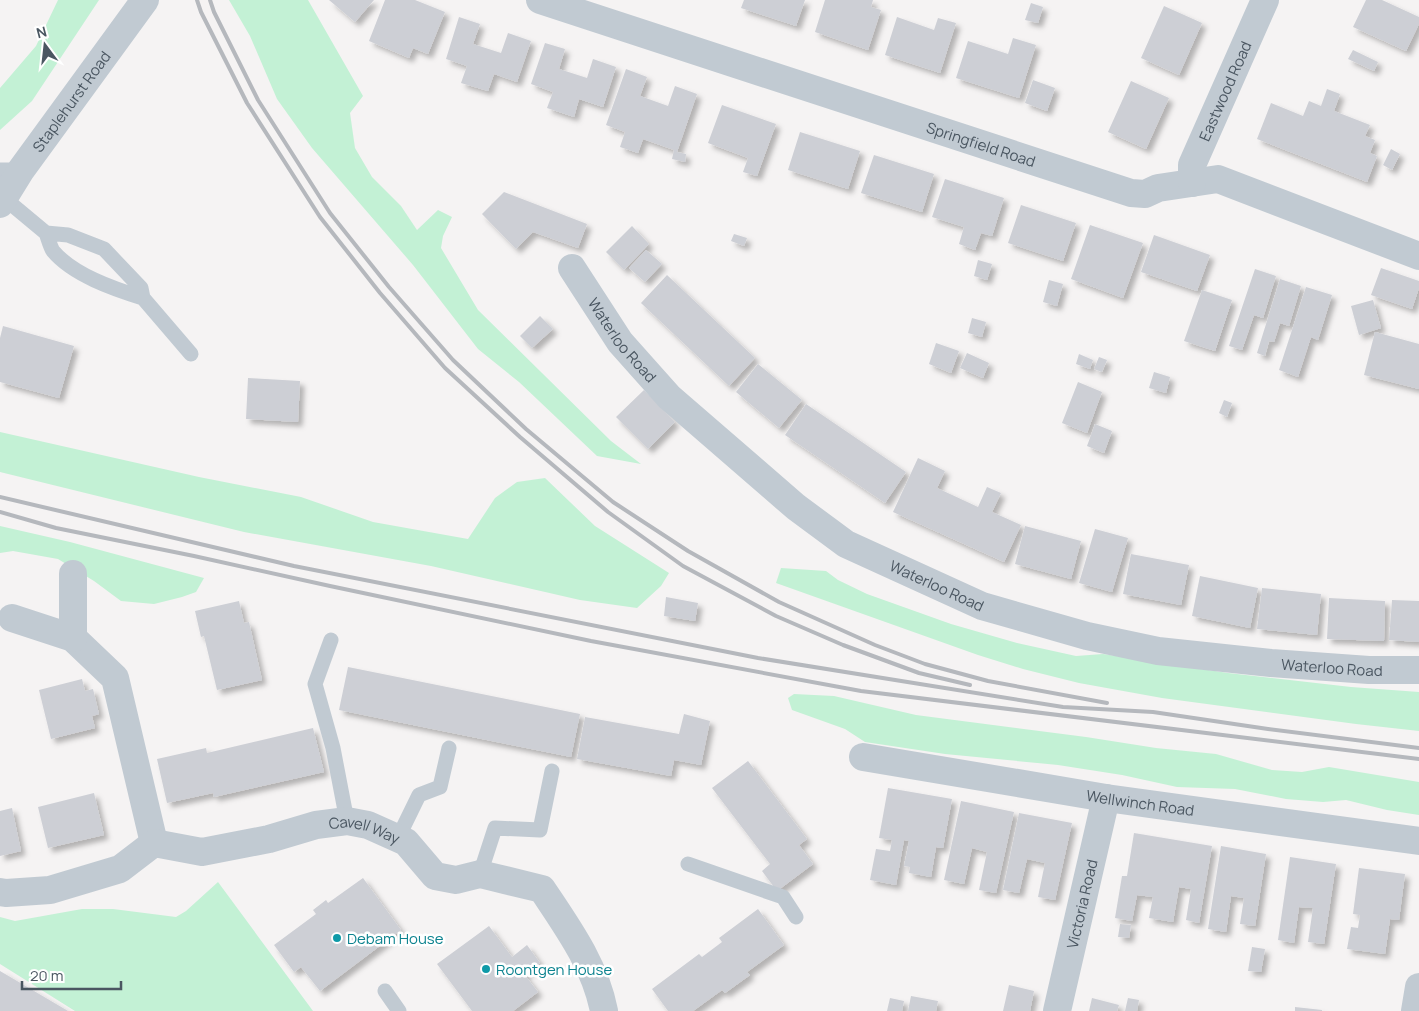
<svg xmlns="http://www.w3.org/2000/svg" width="1419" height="1011" font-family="Manrope,sans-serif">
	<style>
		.green { fill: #c3f1d5 }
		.building { fill: #cdcfd5; filter: url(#shadow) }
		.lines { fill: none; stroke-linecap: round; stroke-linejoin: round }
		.lane { stroke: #c1cad2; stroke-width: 15 }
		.street { stroke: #c1cad2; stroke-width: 28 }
		.rail { stroke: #b5b8bd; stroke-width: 4 }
		.culture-dot { fill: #0f9aa8; stroke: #fff; stroke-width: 2 }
		.labels { text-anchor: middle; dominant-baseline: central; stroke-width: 5; stroke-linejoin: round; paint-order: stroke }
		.street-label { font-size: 15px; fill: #4a5661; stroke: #fff }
		.culture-label { font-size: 15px; fill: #0d838f; stroke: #fff; text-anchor: start }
	</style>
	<defs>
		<filter id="shadow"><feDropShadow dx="4.5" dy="4.5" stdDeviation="2.5" flood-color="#0004"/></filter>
	</defs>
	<rect width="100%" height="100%" fill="#f5f3f3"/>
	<path class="green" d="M58,0h41l-67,101 -32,29v-42l36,-42z
		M229,0h79l55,96 -13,17 5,35 17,29 29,29 16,24 21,-20 14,7 -9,19 -2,12 37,62 133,131 30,23 -44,-8 -78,-74 -41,-33 -65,-84 -101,-117 -35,-49 -27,-63z
		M0,432l199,45 102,20 72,25 95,17 27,-41 22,-16 28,-4 50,48 74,47 -8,13 -24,22 -57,-8 -149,-34 -187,-34 -244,-60z
		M0,526l70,16 134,36 -8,14 -14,5 -28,7 -33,-3 -27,-20 -36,-22 -45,-8 -13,2z
		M781,568l45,3 12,9 29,14 84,30 66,19 59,13 27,-2 125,19 123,14 68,5v39l-63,-7 -194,-26 -83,-15 -56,-14 -45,-14 -202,-72z
		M794,694l40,2 82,19 170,22 70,11 60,6 56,16 30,2 27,-5 90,15v33l-32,-5 -41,-10 -23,2 -37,-3 -51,-10 -58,-2 -55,-12 -64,-10 -113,-11 -80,-12 -20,-13 -53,-19 -4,-12z
		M218,882l95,129h-238l-75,-47v-47l15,4 67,-12h31l63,8 10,-6z"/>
	<path class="building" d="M329,0h45l-19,22z
		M385,0h30l30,12 -17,42 -15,-6 -4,10 -40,-17z
		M744,0h61l-9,26 -55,-18z
		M825,0h48l-2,7 10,3 -13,40 -53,-18z
		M1366,0h16l37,17v7l-13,27 -53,-24z
		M1031,3l12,4 -5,16 -13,-3z
		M1164,6l38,17 -23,52 -38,-17z
		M459,17l21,7 -7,20 28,9 7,-20 23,8 -14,41 -23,-8 -6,17 -27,-8 6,-17 -21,-7z
		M897,17l37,13 4,-12 18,5 -16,50 -55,-18z
		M1013,38l23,7 -17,53 -63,-20 12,-37 40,13z
		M545,43l20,6 -6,20 28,9 6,-19 23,8 -13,40 -24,-8 -5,18 -27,-9 6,-16 -22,-8z
		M1353,50l25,12 -4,9 -26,-12z
		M626,69l21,8 -7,19 28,10 7,-20 22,8 -20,58 9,2 -1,8 -13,-3 2,-9 -31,-11 -5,14 -18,-6 5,-15 -19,-7z
		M1033,80l22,8 -8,23 -22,-8z
		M1131,81l38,17 -23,51 -38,-17z
		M1327,89l13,5 -6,17 36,14 -5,11 10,4 -5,13 7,3 -10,26 -110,-43 14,-36 32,13 6,-15 12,5z
		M722,105l54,19 -19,52 -14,-4 5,-14 -40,-15z
		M800,132l60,19 -12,38 -60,-19z
		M1391,149l9,5 -8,16 -9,-5z
		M874,155l60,19 -12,38 -61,-19z
		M945,179l59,19 -12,38 -11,-3 -6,17 -16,-6 5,-17 -32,-10z
		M504,192l83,32 -9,24 -45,-16 -17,17 -34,-35z
		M1021,205l55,18 -13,38 -55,-18z
		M1090,225l53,18 -20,55 -52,-19z
		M632,226l17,18 -25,26 -18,-18z
		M734,234l13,4 -3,8 -13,-5z
		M1154,235l56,20 -13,36 -56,-19z
		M646,250l16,14 -17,18 -16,-14z
		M978,260l14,4 -5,16 -13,-4z
		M1381,268l38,13v7l-7,21 -41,-14z
		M1255,269l21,7 -13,42 -9,-3 -12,35 -13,-4z
		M667,275l88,83 -26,28 -88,-83z
		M1280,279l21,7 -12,40 -9,-3 -6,19 -5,-1 -4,15 -8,-3z
		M1049,280l14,4 -6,22 -14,-4z
		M1306,287l26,8 -14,45 -7,-3 -13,40 -19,-7z
		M1202,290l30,10 -17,51 -31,-10z
		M1373,300l8,28 -22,7 -8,-29z
		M540,316l13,13 -21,19 -12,-12z
		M972,318l14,4 -4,15 -14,-4z
		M3,326l71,20 -15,52 -59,-16v-44z
		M1375,332l44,12v45l-55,-14z
		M936,343l23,8 -8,22 -22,-9z
		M967,353l22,10 -6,15 -23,-10z
		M1079,354l14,6 -3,9 -14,-5z
		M1099,357l8,3 -5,12 -8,-3z
		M758,364l44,36 -23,28 -43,-36z
		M1154,372l16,5 -4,16 -17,-5z
		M248,378l52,3 -2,41 -52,-3z
		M1078,382l24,10 -15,41 -25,-10z
		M644,390l31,32 -27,27 -32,-32z
		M1224,400l8,3 -5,14 -8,-4z
		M806,404l100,68 -21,31 -100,-68z
		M1095,424l17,7 -8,22 -17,-7z
		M918,458l27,13 -8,17 41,19 9,-20 14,6 -9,19 29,13 -17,37 -111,-50z
		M1025,526l56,15 -10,38 -56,-15z
		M1095,529l33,9 -16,54 -33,-9z
		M1131,554l58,11 -8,40 -58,-11z
		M1200,576l58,12 -8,40 -58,-12z
		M1262,588l59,6 -4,41 -60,-6z
		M666,597l32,6 -3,18 -31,-5z
		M1329,598l56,3 -1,40 -57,-2z
		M1392,600l27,1v41l-30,-2z
		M239,601l5,22 5,-1 13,58 -45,10 -13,-54 -3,1 -6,-26z
		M348,667l232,47 -9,43 -232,-47z
		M82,679l3,12 8,-2 6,25 -7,2 3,12 -44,11 -12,-49z
		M684,714l26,7 -9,44 -27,-5 -3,16 -94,-17 8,-42 94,17z
		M313,728l11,44 -110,25 -1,-4 -46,10 -10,-44 49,-11 1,5z
		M748,761l59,78 -8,6 14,19 -36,27 -15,-20 8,-7 -58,-76z
		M888,788l64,11 -9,49 -7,-1 -5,30 -22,-4 1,-6 -6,-1 5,-25 -5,-1 -8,45 -26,-5 6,-31 14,2 2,-11 -13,-2z
		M94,793l10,42 -56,13 -10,-41z
		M961,801l53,11 -18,81 -17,-3 8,-38 -15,-4 -8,36 -20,-4z
		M12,808l9,43 -21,5v-45z
		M1019,813l53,10 -17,77 -17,-3 7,-34 -18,-4 -8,34 -16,-3z
		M1134,833l78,13 -13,77 -13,-3 5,-31 -12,-2 -6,35 -24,-4 4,-21 -16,-2 -5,26 -17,-3 7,-42h5z
		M1221,846l45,8 -11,72 -15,-2 4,-26 -13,-2 -5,36 -18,-3z
		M1290,857l46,7 -12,80 -16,-2 5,-34 -14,-1 -5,36 -16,-3z
		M1359,868l46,6 -6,46 -9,-1 -5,35 -38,-5 4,-22 7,1 2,-13 -7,-1z
		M363,878l38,52 -81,61 -19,-24 -7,5 -20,-27 42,-31 -3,-4 13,-10 2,3z
		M758,909l26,36 -37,27 3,3 -25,18 -3,-3 -29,21h-25l-16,-22 47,-35 3,3 20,-15 -3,-4z
		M1120,924l11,1 -2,13 -11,-1z
		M489,926l23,31 15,-12 13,18 -16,11 14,18 -25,19h-41l-35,-47z
		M1252,947l13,2 -4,23 -13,-1z
		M0,971l68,40h-68z
		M1009,985l25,6 -4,20h-27z
		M911,996l27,5 -2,10h-28z
		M890,998l14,3 -2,10h-15z
		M1092,998l27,7 -2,6h-28z
		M1128,998l11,2 -2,11h-12z
		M1295,1007l27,3v1h-27z"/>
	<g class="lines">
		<path class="lane" d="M0,170h21
			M4,198l42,35 22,2 36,14 37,39 2,10 48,56
			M46,233c2,5 4,13 7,18 20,24 61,38 90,47
			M331,640l-16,44 18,64 14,73
			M397,840l22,-45 21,-8 9,-39
			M688,864l95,33 13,20
			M480,874l15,-46 45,2 12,-59
			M385,991l14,20"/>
		<g class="street">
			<path id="s1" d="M540,0l591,193 14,1 13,-6 60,-9 201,77"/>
			<path id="s2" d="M1192,183v-18l73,-165"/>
			<path id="s3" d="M0,204l21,-34 124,-170"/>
			<path id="s4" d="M572,268l48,74 49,55 127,110 50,37 136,62 105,30 71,15 113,12 98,7h50"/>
			<path d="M12,618l61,20 42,40 39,165"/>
			<path d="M73,638v-64"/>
			<path id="s5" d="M863,757l243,41 313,43"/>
			<path id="s6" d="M0,892l6,1 44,-3 70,-21 34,-26 48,9 67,-13 47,-14 31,-4 21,4 38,17 29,34 21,4 24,-6 62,15c26,39 53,76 62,122"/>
			<path id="s7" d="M1057,1011l49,-213"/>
			<path d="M1415,1011l4,-24"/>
		</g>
		<path class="rail" d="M197,0l4,12 46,91 73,114 60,76 65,75 75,69 88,75 75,54 93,50 67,29 76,28 51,12
			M210,0l4,12 44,88 72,113 59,74 64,73 73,69 87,73 75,49 91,51 96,43 50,19 63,17 119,22
			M0,497l294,69 464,92 305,49 90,5 115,17 151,19
			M0,512l56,16 138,28 136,30 261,55 270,50 558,68"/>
	</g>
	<g class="culture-dot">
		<circle cx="337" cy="938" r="5"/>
		<circle cx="486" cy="969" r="5"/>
	</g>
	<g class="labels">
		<g class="street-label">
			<text stroke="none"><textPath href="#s2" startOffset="99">Eastwood Road</textPath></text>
			<text stroke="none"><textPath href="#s3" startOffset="125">Staplehurst Road</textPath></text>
			<text stroke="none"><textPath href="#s1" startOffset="464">Springfield Road</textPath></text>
			<text stroke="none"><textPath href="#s4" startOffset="88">Waterloo Road</textPath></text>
			<text stroke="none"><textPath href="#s4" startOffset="492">Waterloo Road</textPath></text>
			<text stroke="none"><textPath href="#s4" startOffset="898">Waterloo Road</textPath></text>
			<text stroke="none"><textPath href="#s5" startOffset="281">Wellwinch Road</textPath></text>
			<text stroke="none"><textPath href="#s6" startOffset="382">Cavell Way</textPath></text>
			<text stroke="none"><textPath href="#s7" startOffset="110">Victoria Road</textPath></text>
		</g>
		<g class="culture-label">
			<text x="347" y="938">Debam House</text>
			<text x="496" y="969">Roontgen House</text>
		</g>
	</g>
	<g transform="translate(45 45) rotate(345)" stroke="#ffffff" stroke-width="4" paint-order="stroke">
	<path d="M0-4L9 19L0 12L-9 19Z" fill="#4a5661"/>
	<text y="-8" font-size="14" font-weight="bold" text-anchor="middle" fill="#4a5661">N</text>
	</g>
	<path d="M22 981v8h99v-8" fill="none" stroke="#4a5661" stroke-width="2.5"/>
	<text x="30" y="981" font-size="15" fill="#4a5661" stroke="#ffffff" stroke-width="4" paint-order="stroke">20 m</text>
</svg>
